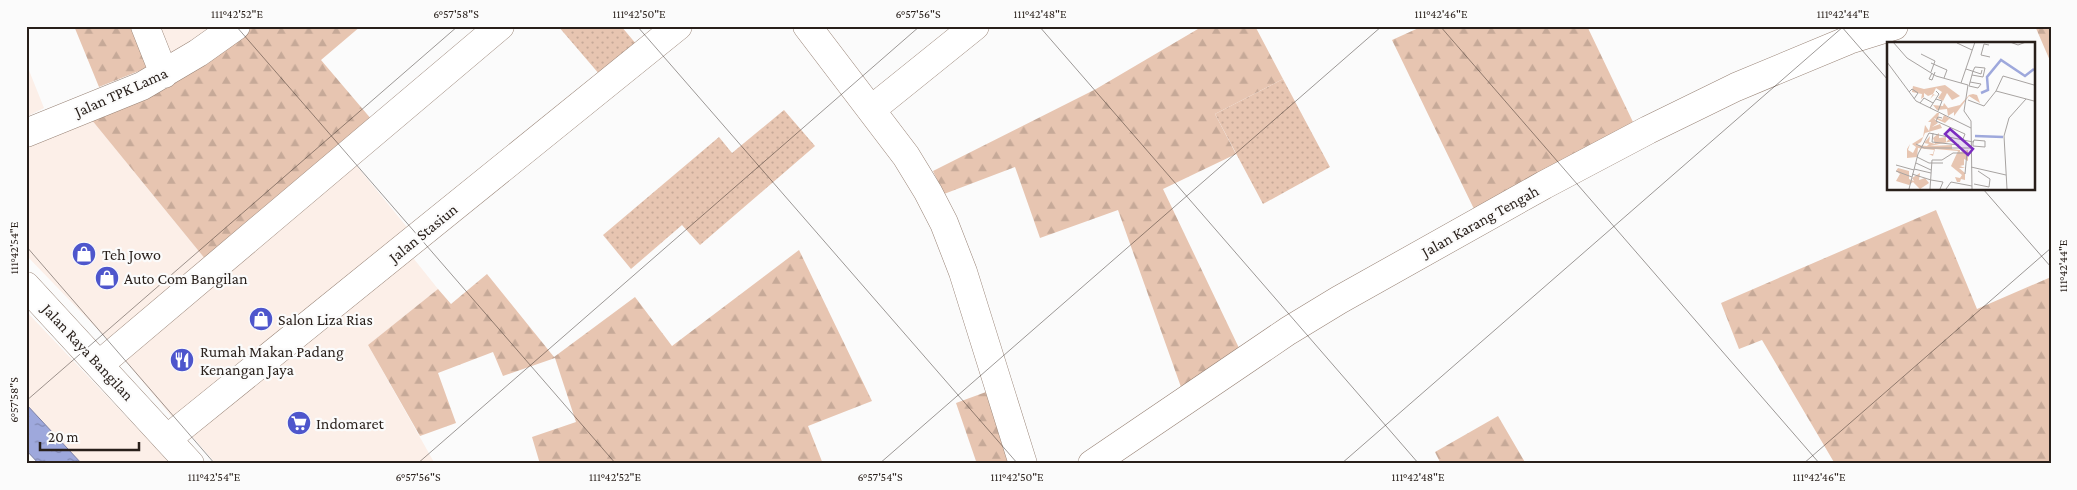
<svg xmlns="http://www.w3.org/2000/svg" width="2077" height="490" font-family="'Crimson Pro',serif">
	<style>
		.built { fill: #fcefe8 }
		.grass { fill: url(#grass-dots) }
		.forest { fill: url(#forest-firs) }
		.water { fill: url(#water-ripples); stroke: #7b7fa2 }
		.lines { fill: none; stroke-linecap: round; stroke-linejoin: round }
		.street-casing { stroke: #988376; stroke-width: 29 }
		.secondary-casing { stroke: #988376; stroke-width: 29 }
		.street { stroke: #fff; stroke-width: 28 }
		.secondary { stroke: #fff; stroke-width: 28 }
		.ticks { fill: none; stroke: #281f1a; stroke-width: 1; stroke-opacity: 0.45 }
		.labels { text-anchor: middle; dominant-baseline: central; stroke-width: 4.5; stroke-linejoin: round; paint-order: stroke }
		.street-label { font-size: 16px; fill: #281f1a; stroke: #fbfbfb }
		.poi-label { font-size: 16px; fill: #281f1a; stroke: #fbfbfb; text-anchor: start }
		.inset-river { fill: none; stroke: #9ea8dc; stroke-width: 2.5 }
		.inset-road { fill: none; stroke: #a7a3a1; stroke-width: 1 }
		.view { fill: #7b2cbf; fill-opacity: 0.15; stroke: #7b2cbf; stroke-width: 2.5 }
		.inset-edge { fill: none; stroke: #281f1a; stroke-width: 2.5 }
		.neatline { fill: none; stroke: #281f1a; stroke-width: 2 }
		.ticks-label { font-size: 12px; text-anchor: middle; fill: #281f1a }
	</style>
	<defs>
		<pattern id="grass-dots" width="8" height="8" patternUnits="userSpaceOnUse" patternTransform="scale(1.25)"><rect width="8" height="8" fill="#e7c5b1"/><path d="M2 2h.1M6 6h.1" fill="none" stroke="#c6a998" stroke-width="1.8" stroke-linecap="round"/></pattern>
		<pattern id="forest-firs" width="22" height="20" patternUnits="userSpaceOnUse" patternTransform="scale(1.25)"><rect width="22" height="20" fill="#e7c5b1"/><path d="M5 1l3.5 6h-7zM16 11l3.5 6h-7z" fill="#c6a998"/></pattern>
		<pattern id="water-ripples" width="26" height="14" patternUnits="userSpaceOnUse" patternTransform="scale(1.25)"><rect width="26" height="14" fill="#9ea8dc"/><path d="M2 4q2-2 4 0t4 0M15 11q2-2 4 0t4 0" fill="none" stroke="#8188b2"/></pattern>
	</defs>
	<rect width="100%" height="100%" fill="#fbfbfb"/>
	<path class="built" d="M159,26h59l-47,30z
		M26,63l18,45 -18,9z
		M91,119l115,141 -97,81 -83,-86v-110z
		M352,160l59,72 -234,191 -59,-71z
		M410,254l28,35 -70,56 67,119h-219l-26,-30z
		M26,311l130,137 14,16h-88l-56,-60z"/>
	<path class="grass" d="M558,26h63l16,19 -37,30z
		M1283,79l47,88 -67,37 -48,-90z
		M784,110l31,36 -115,99 -18,-20 -51,44 -28,-34 116,-98 13,16z"/>
	<path class="forest" d="M74,26h59l16,41 -50,20z
		M254,26h107l-40,34 51,60 -166,140 -115,-141 147,-80z
		M1203,26h52l28,53 -68,35 21,40 -73,35 76,159 -58,39 -63,-177 -78,28 -25,-71 -71,27 -11,-23 163,-82z
		M1423,26h164l46,96 -159,87 -82,-169z
		M2035,26h16v37z
		M1936,210l41,99 74,-32v187h-216l-73,-124 -23,9 -18,-46z
		M799,250l73,151 -64,25 15,38h-283l-8,-27 44,-15 -21,-64 -52,18 -10,-24 -55,21 18,50 -36,13 -52,-91 70,-56 13,15 36,-30 67,83 81,-60 37,49z
		M986,392l23,72h-32l-21,-61z
		M1498,416l28,48h-85l-6,-12z"/>
	<path class="water" d="M26,404l56,60h-43l-13,-14z"/>
	<g class="lines">
		<g class="street-casing">
			<path id="street" d="M145,26l19,48
				M807,26l99,130 22,36 16,31 19,49 60,192
				M872,109l103,-83
				M26,133l116,-47 56,-33 38,-27
				M100,364l400,-338
				M167,439l511,-413
				M1092,464l196,-133 51,-31 205,-115 104,-55 88,-43 113,-47 45,-14"/>
		</g>
		<g class="secondary-casing">
			<path id="secondary" d="M26,286l164,178"/>
		</g>
		<use href="#street" class="street"/>
		<use href="#secondary" class="secondary"/>
	</g>
	<path class="ticks" d="M236,26l380,438M637,26l381,438M1039,26l380,438M1440,26l380,438M1841,26l47,54M1983,189l68,78M26,246l189,218M26,401l432,-375M417,464l503,-438M879,464l503,-438M1341,464l503,-438M1803,464l248,-216"/>
	<defs>
		<g id="shop-disc" transform="scale(1.25)"><circle r="9.5" fill="#4e56cc" stroke="#fbfbfb"/><path d="M-5-2.5h2.3a2.7 3.5 0 0 1 5.4 0H5L5.5 6h-11ZM-1.5-2.5h3a1.5 2.3 0 0 0-3 0Z" fill="#fff"/></g>
		<g id="restaurant-disc" transform="scale(1.25)"><circle r="9.5" fill="#4e56cc" stroke="#fbfbfb"/><path d="M-5-6h1v4h1v-4h1v4h1v-4h1v5L-1.5 .5V6h-2V.5L-5-1ZM5-6V6H3V1.5H1.5Q1.5-4 5-6Z" fill="#fff"/></g>
		<g id="supermarket-disc" transform="scale(1.25)"><circle r="9.5" fill="#4e56cc" stroke="#fbfbfb"/><path d="M-6-5.5h2.5l.6 2H6L4.5 2H-2.5L-4.4-4H-6ZM-1.5 3.2a1.3 1.3 0 1 0 .1 0ZM3 3.2a1.3 1.3 0 1 0 .1 0Z" fill="#fff"/></g>
	</defs>
	<g fill-rule="evenodd">
		<use href="#shop-disc" x="84" y="254"/>
		<use href="#shop-disc" x="107" y="278"/>
		<use href="#shop-disc" x="261" y="319"/>
		<use href="#restaurant-disc" x="182" y="360"/>
		<use href="#supermarket-disc" x="299" y="423"/>
	</g>
	<g class="labels">
		<g class="street-label">
			<text transform="translate(121 92) rotate(-24)">Jalan TPK Lama</text>
			<text transform="translate(1480 221) rotate(-29)">Jalan Karang Tengah</text>
			<text transform="translate(423 233) rotate(-39)">Jalan Stasiun</text>
			<text transform="translate(88 352) rotate(47)">Jalan Raya Bangilan</text>
		</g>
		<g class="poi-label">
			<text x="102" y="254">Teh Jowo</text>
			<text x="124" y="278">Auto Com Bangilan</text>
			<text x="278" y="319">Salon Liza Rias</text>
			<text x="200" y="351">Rumah Makan Padang<tspan x="200" dy="18">Kenangan Jaya</tspan></text>
			<text x="316" y="423">Indomaret</text>
		</g>
	</g>
	<g transform="translate(1887 42)">
		<rect width="148" height="148" fill="#fbfbfb"/>
		<path d="M58,43l15,11 -8,4 -5,-7 -4,8 -5,-3 4,-6 -6,-4 -3,6 4,2 -3,-1 -4,4 3,-5 -5,2 -4,-3v4l-3,2 1,-5 -10,-2 1,-6 11,3zM86,52l4,1 3,8 -11,-7 -15,20v-4l-6,4 -1,-7 -10,1 -4,-5 10,1 1,-3 4,5 12,-3 9,-10zM50,71h2l-1,5 4,2 2,-5 10,6 -5,-2 -4,4 -11,-5 4,5 -6,4 8,-3 2,4 -17,5 -4,9 -5,3 11,1 2,-2 -5,-1 6,-7 -1,6 6,2 -2,-6 6,-5v5l7,-1v5l5,-5 2,4 -23,5 22,-1v4l8,1v2l8,-2v11l-4,-2v6l-4,1 5,2h-6l6,5v7l-4,-1 -1,3h-3l-2,-5 5,1 2,-3 -11,-9 7,-15 -23,-2 -2,7 -4,-2h4l1,-4 -16,-2 -1,9 -10,1v-9l3,-5 -2,6 5,3 3,-6 -4,-3 11,-7 2,-12 4,6 2,-9h-3zM11,126l11,3v8l5,2 -2,-3 8,-5 -1,7 6,-2 4,5 -9,6 -7,-7 -4,3 -13,-4 4,-7 -4,-3z" fill="#e7c5b1"/>
		<path class="inset-river" d="M94,51l7,-3 -1,-13 14,-17 24,16 9,-7M88,94l28,1"/>
		<path class="inset-road" d="M6,0l14,16 29,18 32,9 -4,26 7,10 1,68M123,0l8,3 8,-3M70,1l15,7M102,3l-5,-1 -3,11 9,2M34,12l14,7 -4,11M0,20l29,39 55,27M44,21l16,7 -3,8M79,27l15,5 1,-4M45,31l-3,6 3,1 3,-8M74,41l14,-41M82,44l4,-15 2,-4 10,1 -2,9 -11,-2M82,44l9,2 3,-4 -11,-2M109,49l7,-15 31,9M22,50l3,-3 6,4 -4,6M49,57l6,2 -4,10M81,58l16,6 12,-15 38,10M33,61l4,-5 9,5M43,66l9,-14 -3,-3M55,76l-4,-1 -2,4 29,13 -2,5M46,91l-1,9 27,3M86,101v3l12,1v-6l-11,-1 -1,3M29,102l8,4h47M30,115l12,6h14M29,121l15,7M9,123l18,5M84,125l35,8M27,127l17,4M9,129l16,6M25,132l19,6M78,132l2,-22M44,138l12,2 -3,7M87,142l15,3 1,-8 -12,-8M22,147l9,-35 11,-21 44,9M43,147l2,-29h10l11,-7h18M59,147l5,-7 21,4M120,147l-3,-53 5,-18 17,-19"/>
		<path class="view" d="M63,87l23,20 -5,6 -23,-21z"/>
		<rect width="148" height="148" class="inset-edge"/>
	</g>
	<rect width="2077" height="490" fill="none" stroke="#fbfbfb" stroke-width="55"/>
	<path d="M40 442v8h99v-8" fill="none" stroke="#281f1a" stroke-width="2.5"/>
	<text x="48" y="442" font-size="15" fill="#281f1a" stroke="#fbfbfb" stroke-width="4" paint-order="stroke">20 m</text>
	<rect x="28" y="28" width="2022" height="434" class="neatline"/>
	<g class="ticks-label">
		<text x="237" y="18">111°42'52"E</text>
		<text x="456" y="18">6°57'58"S</text>
		<text x="639" y="18">111°42'50"E</text>
		<text x="918" y="18">6°57'56"S</text>
		<text x="1040" y="18">111°42'48"E</text>
		<text x="1441" y="18">111°42'46"E</text>
		<text x="1843" y="18">111°42'44"E</text>
		<text transform="translate(14 248) rotate(-90)" y="4">111°42'54"E</text>
		<text transform="translate(2063 266) rotate(-90)" y="4">111°42'44"E</text>
		<text transform="translate(14 400) rotate(-90)" y="4">6°57'58"S</text>
		<text x="214" y="481">111°42'54"E</text>
		<text x="418" y="481">6°57'56"S</text>
		<text x="615" y="481">111°42'52"E</text>
		<text x="880" y="481">6°57'54"S</text>
		<text x="1017" y="481">111°42'50"E</text>
		<text x="1418" y="481">111°42'48"E</text>
		<text x="1819" y="481">111°42'46"E</text>
	</g>
</svg>
